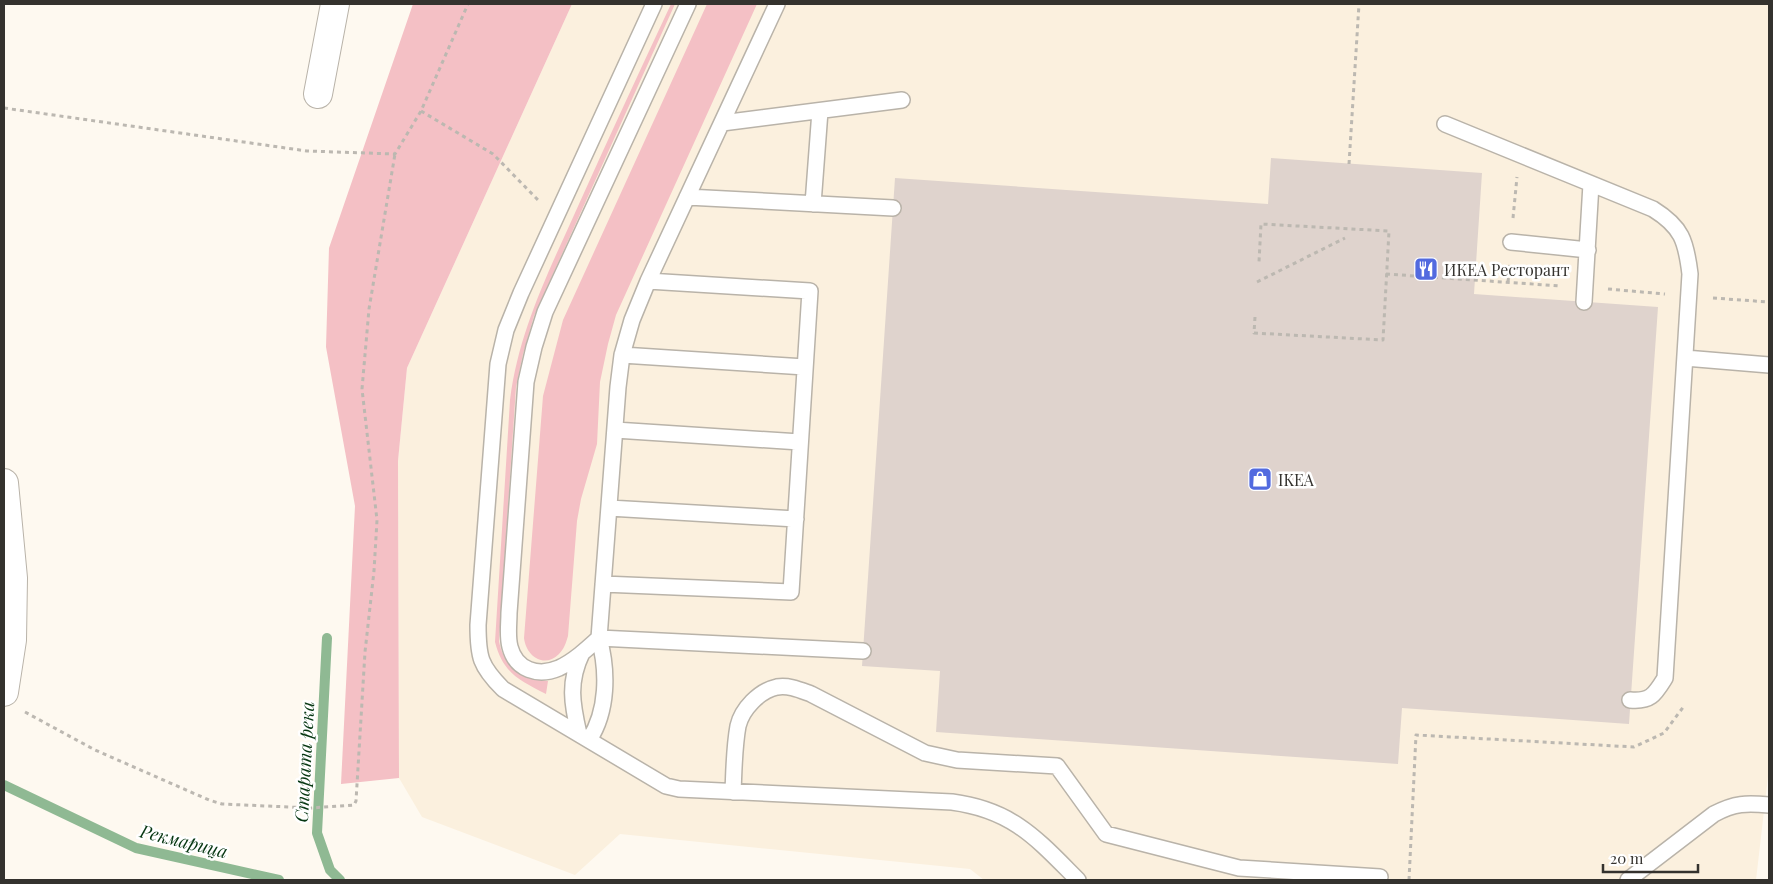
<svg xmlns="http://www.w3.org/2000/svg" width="1773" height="884" font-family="'Playfair Display',serif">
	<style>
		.built { fill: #fbf0de }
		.green { fill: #f4c0c5 }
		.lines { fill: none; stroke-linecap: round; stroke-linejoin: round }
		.stream { stroke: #8fb993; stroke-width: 10 }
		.building { fill: #dfd3cd }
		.lane-casing { stroke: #b9b3a9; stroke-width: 18 }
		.street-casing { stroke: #b9b3a9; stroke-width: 30 }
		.path { stroke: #bcb8b1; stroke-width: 3; stroke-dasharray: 4 4; stroke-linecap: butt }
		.lane { stroke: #fff; stroke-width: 15 }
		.street { stroke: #fff; stroke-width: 28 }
		.labels { text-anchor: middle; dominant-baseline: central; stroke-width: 5; stroke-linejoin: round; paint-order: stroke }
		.poi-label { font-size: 16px; fill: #34322e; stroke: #fff; text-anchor: start }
		.water-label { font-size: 18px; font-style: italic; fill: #063712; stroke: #fff }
	</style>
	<rect width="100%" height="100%" fill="#fef9f0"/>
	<path class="built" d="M572,4h1197v764l-13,112h-772l-14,-11 -350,-35 -45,41 -153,-58 -23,-39 -1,-317 9,-93z"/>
	<path class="green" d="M413,4h159l-165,364 -9,93 1,317 -58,6 14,-278 -29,-159 3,-99z
		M671,4h4l-141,312 -11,38 -7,33 -17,254c5,27 24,38 49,40l-2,13c-27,-14 -43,-21 -51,-52l15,-242c9,-71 40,-131 69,-196 30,-67 61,-134 92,-200z
		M707,4h50l-141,311 -8,29 -8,38 -3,62 -16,55 -4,22 -9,115c-2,7 -4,13 -9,18 -15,15 -33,2 -35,-16l19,-242 20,-76z"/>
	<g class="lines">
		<path class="stream" d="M327,638l-10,195 13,37 10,10
			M4,785l132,63 143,32"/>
	</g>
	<path class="building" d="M1271,158l211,15 -8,121 184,13 -29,417 -227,-16 -4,56 -462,-32 4,-61 -78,-5 33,-488 373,26z"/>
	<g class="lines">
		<g class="lane-casing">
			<path id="lane" d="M654,4l-133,289 -15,37 -8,34 -20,261c0,32 2,41 25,64l163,97 13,3 273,13c61,8 85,37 126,78
				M688,4l-143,308 -11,35 -8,35 -17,231c0,11 -2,23 1,34 6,23 28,30 49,21 15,-7 28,-19 40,-30l264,13
				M722,123l180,-23
				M1445,124l208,85c29,18 33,32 37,65l-25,404c-10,16 -14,24 -35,22
				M687,197l206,11
				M813,204l7,-93
				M1511,242l77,8
				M1584,302l7,-118
				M622,355l183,12
				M1685,358l84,7
				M615,430l185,12
				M609,508l187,11
				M603,584l188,8 19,-301 -162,-10
				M579,734c-7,-30 -11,-52 3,-81
				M589,740c19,-29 19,-69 10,-102l19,-251 4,-32 10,-35 16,-39 129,-277
				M733,792c1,-22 1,-44 5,-66 4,-17 21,-35 39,-39 12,-2 23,3 34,7l114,59 32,7 100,6 49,68 133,34 141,9
				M1628,880l86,-66c21,-11 32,-11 55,-9"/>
		</g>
		<g class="street-casing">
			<path id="street" d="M318,94l17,-90
				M4,483l9,95 -1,62 -8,52"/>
		</g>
		<path class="path" d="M4,108l303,43 88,3 26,-43 47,-107
			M421,111l72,43 46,47
			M1349,164l10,-160
			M1513,218l4,-41
			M1386,274l175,12
			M1257,282l88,-44
			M1508,282l2,-17
			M1608,289l57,5
			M1713,298l56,4
			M1255,317l-1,16 129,7 6,-109 -128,-7 -2,38
			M25,712l70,38 114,50 13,4 89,4 43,-3 2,-4 9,-149 9,-81 3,-51 -15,-131 7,-80 26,-155
			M1409,880l7,-145 218,12 30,-14 20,-27"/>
		<use href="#lane" class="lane"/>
		<use href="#street" class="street"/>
	</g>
	<defs>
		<g id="restaurant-square" transform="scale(1.25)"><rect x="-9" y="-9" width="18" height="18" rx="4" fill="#526adf" stroke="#fff"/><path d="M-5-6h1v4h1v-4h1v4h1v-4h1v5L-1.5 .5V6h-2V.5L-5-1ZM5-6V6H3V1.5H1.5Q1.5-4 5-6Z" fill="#fff"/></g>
		<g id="shop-square" transform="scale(1.25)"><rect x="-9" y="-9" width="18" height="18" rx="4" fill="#526adf" stroke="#fff"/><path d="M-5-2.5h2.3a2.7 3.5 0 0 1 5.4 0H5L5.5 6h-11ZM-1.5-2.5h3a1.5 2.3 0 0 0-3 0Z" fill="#fff"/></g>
	</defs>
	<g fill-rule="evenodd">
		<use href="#restaurant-square" x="1426" y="269"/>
		<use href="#shop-square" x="1260" y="479"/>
	</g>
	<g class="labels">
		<g class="poi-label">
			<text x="1444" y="269">ИКЕА Ресторант</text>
			<text x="1278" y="479">IKEA</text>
		</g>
		<g class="water-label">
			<text transform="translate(304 762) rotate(-87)">Старата река</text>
			<text transform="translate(184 841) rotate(14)">Рекмарица</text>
		</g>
	</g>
	<rect width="1773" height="884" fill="none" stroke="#34322e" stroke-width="10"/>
	<path d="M1603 864v8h95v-8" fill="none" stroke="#34322e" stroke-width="2.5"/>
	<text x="1610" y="864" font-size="15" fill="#34322e" stroke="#ffffff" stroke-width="4" paint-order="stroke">20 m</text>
</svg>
